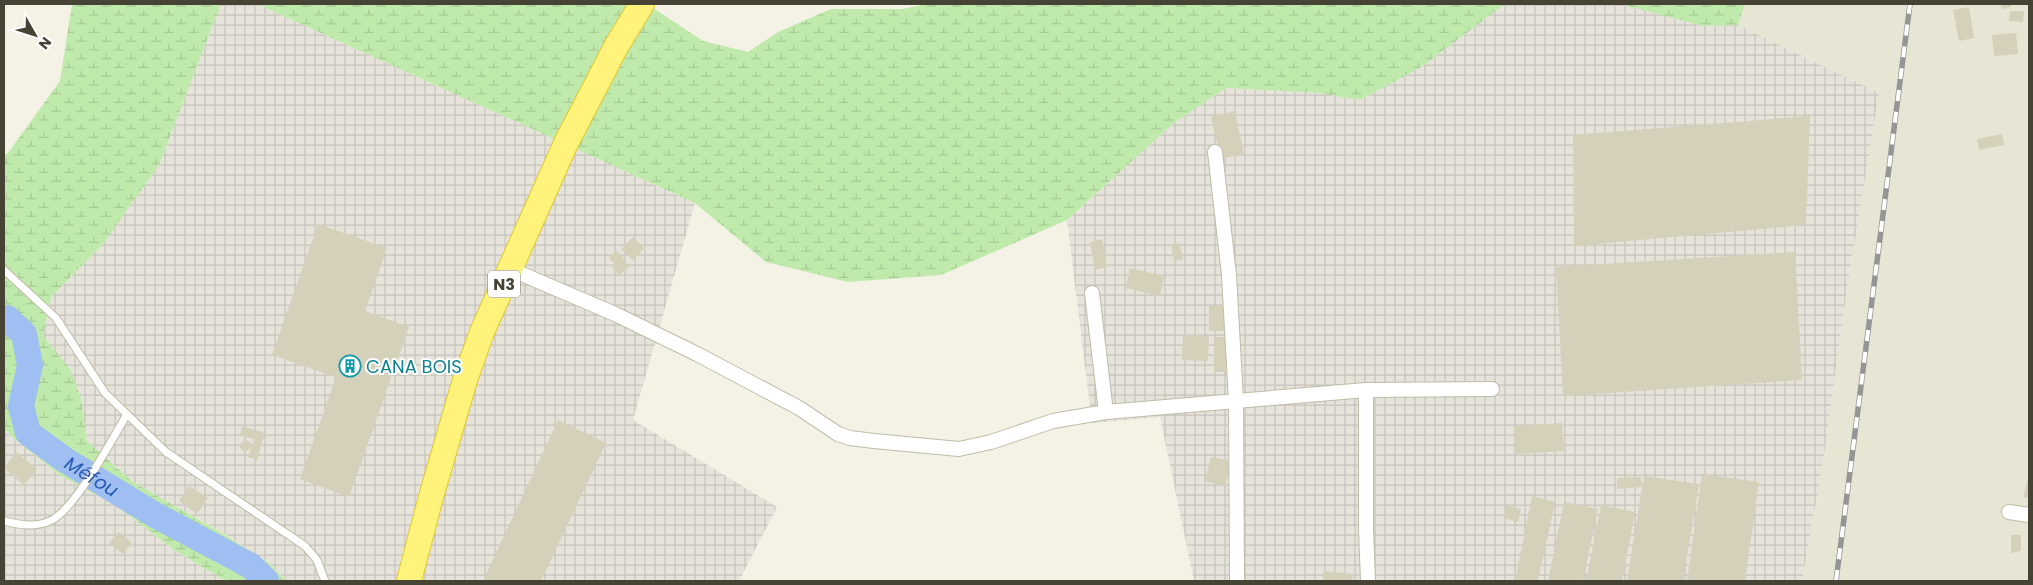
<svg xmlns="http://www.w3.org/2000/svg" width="2033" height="585" font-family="Poppins,sans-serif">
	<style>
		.residential { fill: #e7e5d3 }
		.industrial { fill: url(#industrial-grid) }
		.wetland { fill: url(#wetland-marsh) }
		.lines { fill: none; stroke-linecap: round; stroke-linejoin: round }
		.river { stroke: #9fbef2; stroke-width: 26 }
		.building { fill: #d5d0ba }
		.service-casing { stroke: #bfbca7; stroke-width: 9 }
		.minor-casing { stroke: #bfbca7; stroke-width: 16 }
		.trunk-casing { stroke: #e2c830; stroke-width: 26 }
		.service { stroke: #fff; stroke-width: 7 }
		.minor { stroke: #fff; stroke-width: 14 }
		.trunk { stroke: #fff37b; stroke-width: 24 }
		.rail-casing { stroke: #959595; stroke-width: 5.5 }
		.rail { stroke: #fff; stroke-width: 4; stroke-dasharray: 11; stroke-linecap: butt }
		.labels { text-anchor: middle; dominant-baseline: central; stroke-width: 4; stroke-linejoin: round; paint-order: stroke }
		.shield { fill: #fff; stroke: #7e7b71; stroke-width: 1 }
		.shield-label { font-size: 16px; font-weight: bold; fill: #464334 }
		.culture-label { font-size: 18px; fill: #0d838f; stroke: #fff; text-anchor: start }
		.water-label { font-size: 19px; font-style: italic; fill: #2a5bb5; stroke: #fff }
	</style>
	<defs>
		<pattern id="industrial-grid" width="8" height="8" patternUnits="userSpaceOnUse" patternTransform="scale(1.25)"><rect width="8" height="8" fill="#e5e3da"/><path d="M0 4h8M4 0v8" fill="none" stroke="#c6c4bc"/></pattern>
		<pattern id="wetland-marsh" width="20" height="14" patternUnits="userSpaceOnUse" patternTransform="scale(1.25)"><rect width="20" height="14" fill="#c0e9ac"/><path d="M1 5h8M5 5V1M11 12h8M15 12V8" fill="none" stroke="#a6c995"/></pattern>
	</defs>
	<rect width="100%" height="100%" fill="#f3f2e5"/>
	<path class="residential" d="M1745,4h284v577h-227l22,-125 22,-161 33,-202 -141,-68z"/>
	<path class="industrial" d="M221,4h36l438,199 -62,217 144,87 -38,74h-453l-17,-18 -44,-29 -92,-52 -46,-41 -6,-43 -38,-62 8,-39 52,-53 56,-79z
		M1505,4h115l83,22 35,-1 141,68 -33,202 -22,161 -22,125h-608l-34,-164 -68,6 -25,-203 107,-97 52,-35 93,5 41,7 63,-34z
		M4,427l8,10 49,39 56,30 57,44 52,31h-222z"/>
	<path class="wetland" d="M72,4h149l-62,161 -56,79 -52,53 -8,39 27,33 11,29 6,43 46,41 91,52 45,29 17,18h-60l-52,-31 -57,-44 -56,-30 -49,-39 -8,-10v-272l4,-2 52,-72z
		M257,4h390l56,37 45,11 30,-20 53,-23h72l23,-5h579l-82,62 -63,34 -41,-7 -93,-5 -52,35 -107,97 -126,55 -93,7 -82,-20 -71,-59z
		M1620,4h125l-7,21 -35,1z"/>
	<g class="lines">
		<path class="river" id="s1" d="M4,318h3l17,16 6,31 -9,41 7,27 37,27 90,55 96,51 15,15"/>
	</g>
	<path class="building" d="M2001,4h10v3l-9,2z
		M1969,7l5,31 -15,3 -6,-31z
		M2010,11h14l-1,11 -14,-1z
		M2016,33l2,21 -24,2 -2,-21z
		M1235,111l9,43 -23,5 -10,-42z
		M1810,116l-4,109 -232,21 -1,-111z
		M2002,134l2,11 -25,5 -2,-11z
		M318,224l69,24 -22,63 44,16 -60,170 -49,-18 36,-102 -64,-22z
		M633,237l11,11 -11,12 -12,-11z
		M1102,239l5,28 -12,3 -5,-28z
		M1179,243l4,16 -9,2 -3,-16z
		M616,250l8,8 -1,1 6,8 -10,8 -7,-8 3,-3 -6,-6z
		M1795,252l7,128 -239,16 -7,-129z
		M1130,268l34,8 -4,20 -34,-8z
		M1209,306h18v25h-18z
		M1183,335l26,1 -1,25 -26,-1z
		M1214,337h13l2,35h-15z
		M558,420l48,23 -65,138h-58z
		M1562,423l2,28 -49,3 -1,-28z
		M242,426l23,7 -8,27 -9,-3 3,-9 -6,4 -5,-4 1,-5 5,-3 4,2 2,5 2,-8 -14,-4z
		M16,452l21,17 -13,16 -20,-17z
		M1211,457l20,4 -6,25 -20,-5z
		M1702,474l57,8 -14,99h-58z
		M2029,475v23l-6,-1z
		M1644,476l55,8 -16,97h-56l15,-94 -25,2v-11l24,-1 1,10z
		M189,486l19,12 -11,16 -18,-13z
		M1532,496l23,6 -17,79h-23z
		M1564,502l34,7 -15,72h-35z
		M1506,505l15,4 -3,13 -15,-4z
		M1601,505l34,7 -13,69h-36z
		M119,532l13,11 -9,11 -14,-11z
		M2011,535h10v16l-10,2z
		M1324,571l29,3 -1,7h-29z"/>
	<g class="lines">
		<g class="service-casing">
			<path id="service" d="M4,270l52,48 49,75 61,59 139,94 12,14 8,21
				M4,521c16,4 33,7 48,-1 24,-13 60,-80 75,-106"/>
		</g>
		<g class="minor-casing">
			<path id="minor" d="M1215,152l14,123 7,126 1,180
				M510,269l105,45 82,40 102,54 39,26 12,4 24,3 85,8 32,-7 62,-21 53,-9 260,-22 126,-1
				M1092,293l14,119
				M1366,390v139l2,52
				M2009,512l20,3"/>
		</g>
		<g class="trunk-casing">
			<path id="trunk" d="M409,581l22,-84 34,-117 17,-48 84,-189 51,-98 25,-41"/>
		</g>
		<use href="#service" class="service"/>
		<use href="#minor" class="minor"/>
		<use href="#trunk" class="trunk"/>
		<g class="rail-casing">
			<path id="rail" d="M1836,581l74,-577"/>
		</g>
		<use href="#rail" class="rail"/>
	</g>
	<defs>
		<g id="building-ring" transform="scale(1.125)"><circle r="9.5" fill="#fff" stroke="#0f9aa8" stroke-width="1.5"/><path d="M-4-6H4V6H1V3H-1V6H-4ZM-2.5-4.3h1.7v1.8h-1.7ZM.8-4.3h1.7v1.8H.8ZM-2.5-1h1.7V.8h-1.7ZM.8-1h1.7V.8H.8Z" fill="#0f9aa8"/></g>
	</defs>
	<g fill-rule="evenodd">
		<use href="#building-ring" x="350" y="366"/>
	</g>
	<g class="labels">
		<rect class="shield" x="488" y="270.5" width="32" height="27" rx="4"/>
		<g class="shield-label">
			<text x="504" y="284">N3</text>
		</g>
		<g class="culture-label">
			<text x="366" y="366">CANA BOIS</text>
		</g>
		<g class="water-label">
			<text stroke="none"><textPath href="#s1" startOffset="205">Méfou</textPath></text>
		</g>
	</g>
	<rect width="2033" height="585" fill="none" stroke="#464334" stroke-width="10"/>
	<g transform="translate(35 35) rotate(129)" stroke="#ffffff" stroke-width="4" paint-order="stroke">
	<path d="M0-4L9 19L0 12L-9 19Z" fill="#464334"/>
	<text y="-8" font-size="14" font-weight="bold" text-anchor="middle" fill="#464334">N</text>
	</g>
</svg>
